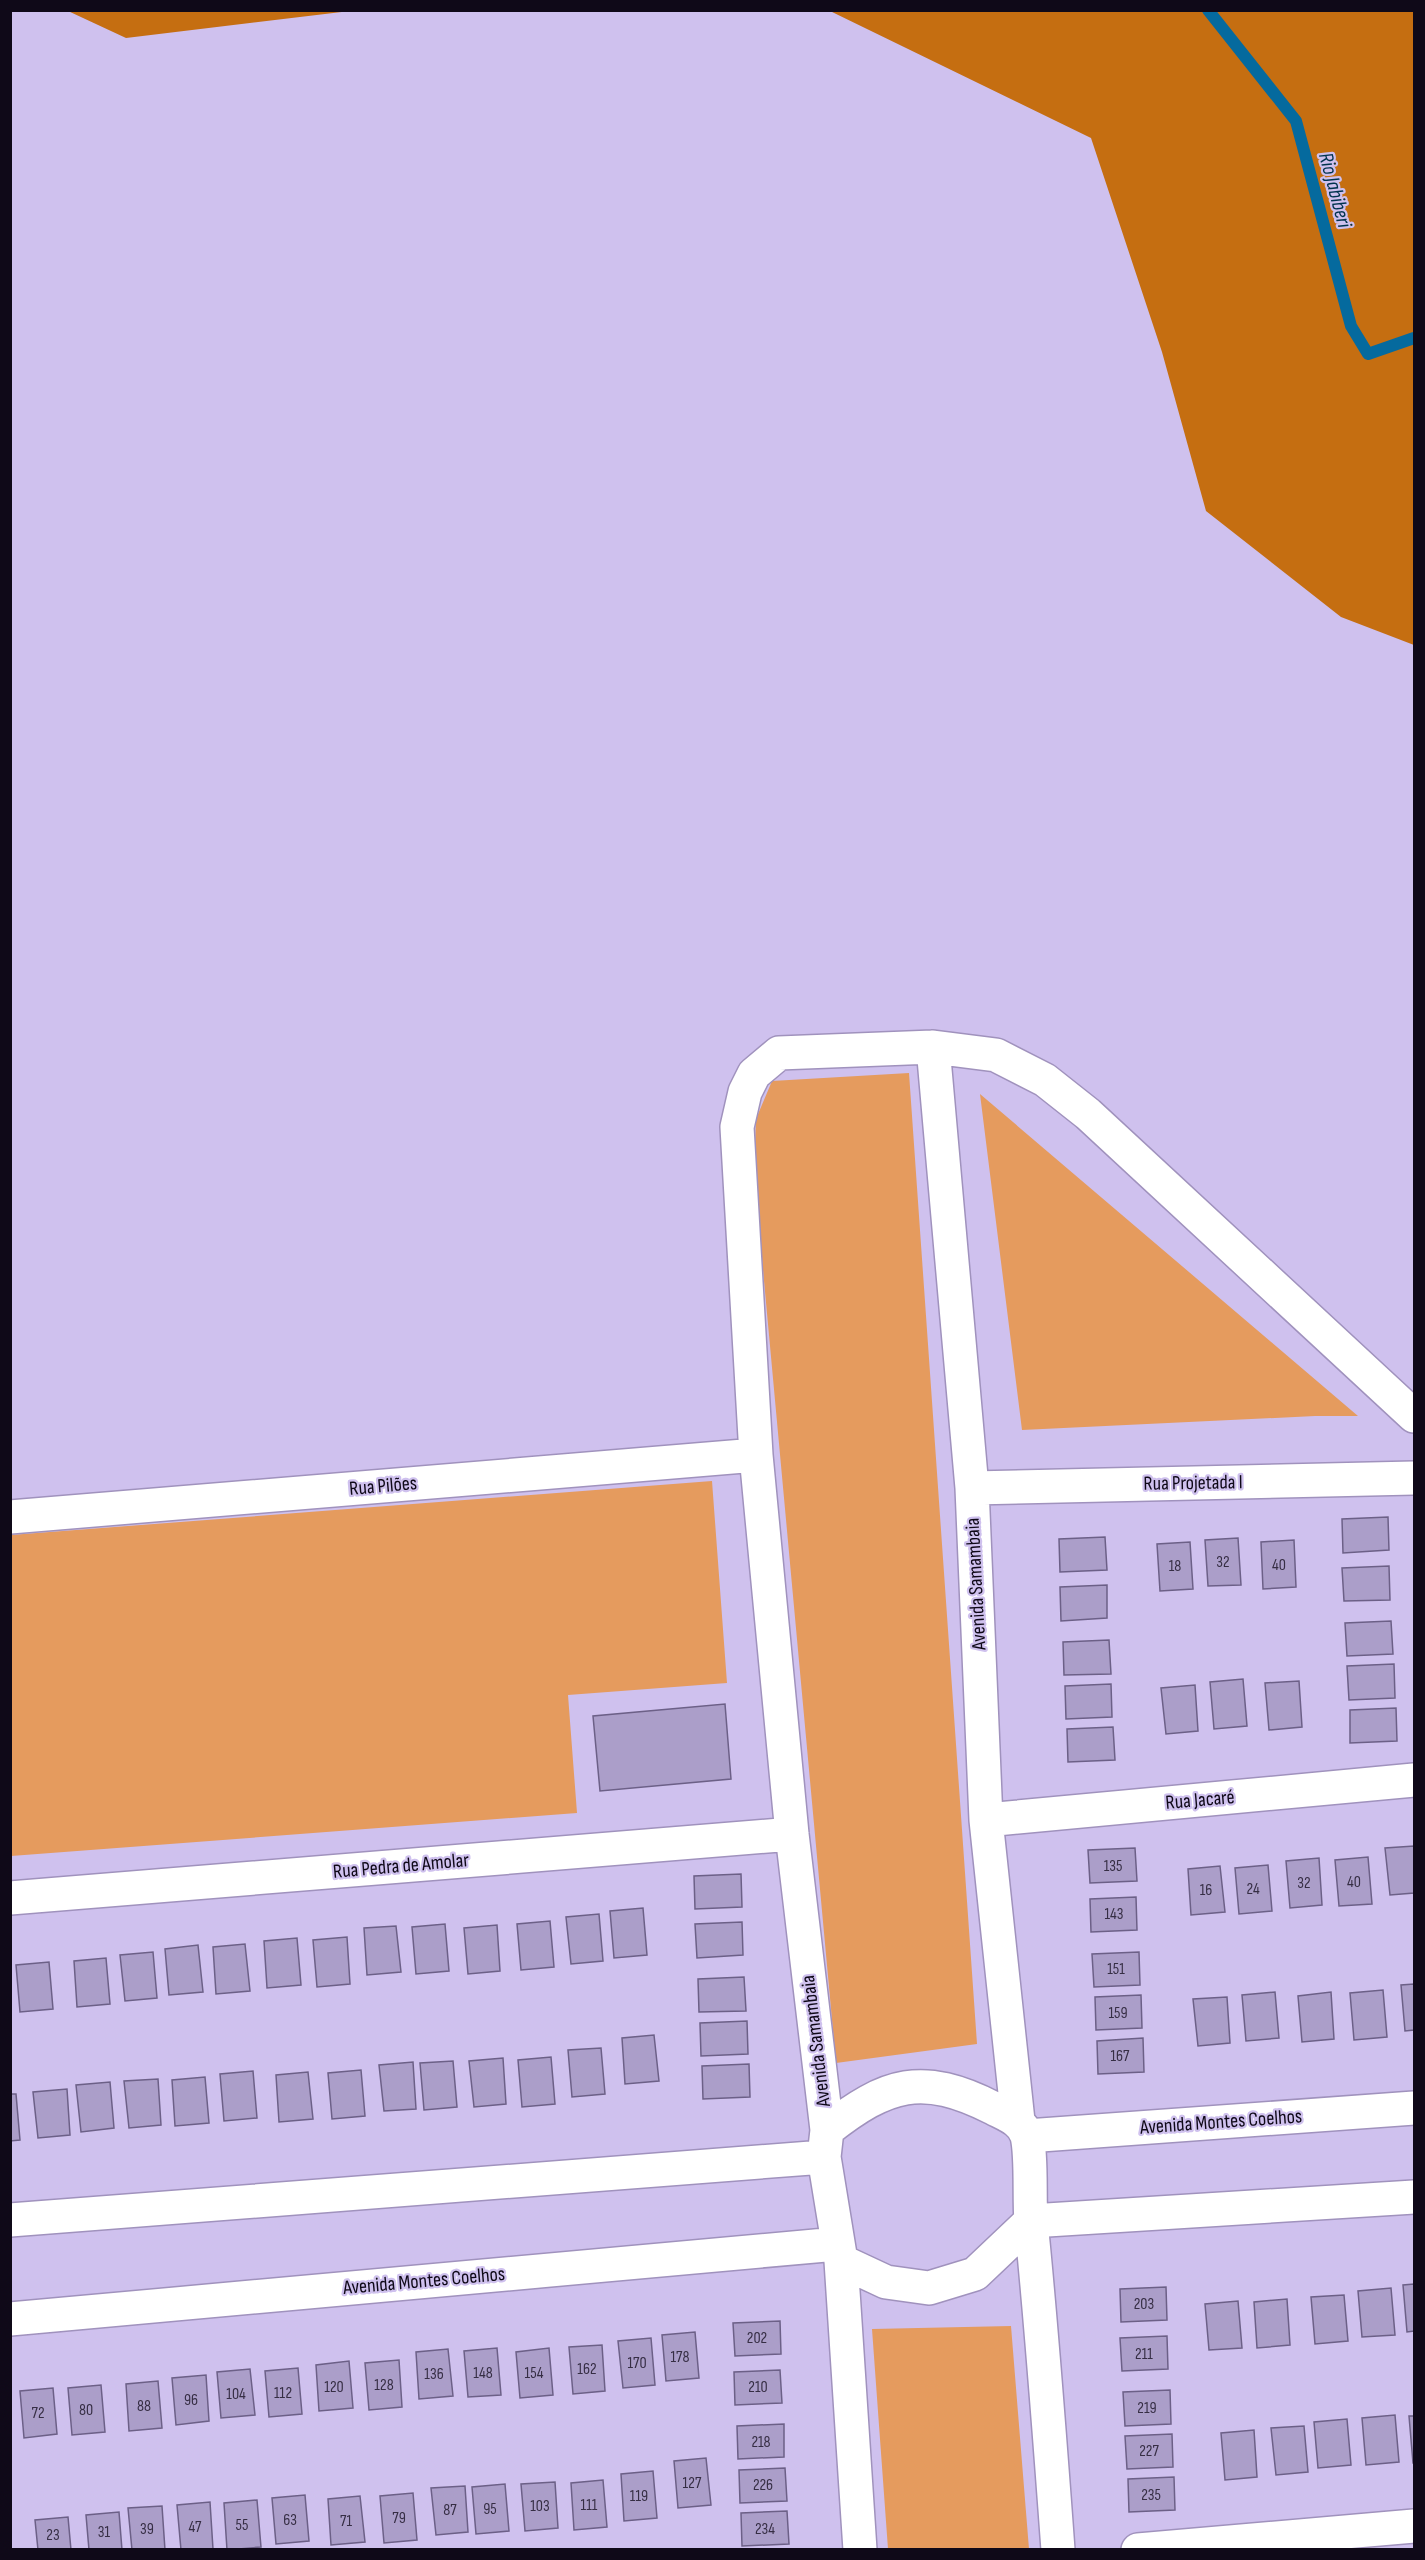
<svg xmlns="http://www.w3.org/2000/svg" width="1425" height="2560" font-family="'Sofia Sans Condensed',sans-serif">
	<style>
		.green { fill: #e59b5e }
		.forest { fill: #c56e11 }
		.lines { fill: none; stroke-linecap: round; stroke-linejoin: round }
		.stream { stroke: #056a9e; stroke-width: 12 }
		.building { fill: #ab9ec9; stroke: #6c6087; stroke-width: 1.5 }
		.minor-casing { stroke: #a092bd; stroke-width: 36 }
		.minor { stroke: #fff; stroke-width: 33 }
		.labels { text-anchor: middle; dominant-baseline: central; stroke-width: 4.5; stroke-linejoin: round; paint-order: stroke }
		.number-label { font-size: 16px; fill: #362e44 }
		.street-label { font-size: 20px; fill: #0f0918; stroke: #cfc1ee }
		.water-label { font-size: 21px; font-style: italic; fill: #00334e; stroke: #cfc1ee }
	</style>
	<rect width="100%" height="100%" fill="#cfc1ee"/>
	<path class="green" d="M909,1073l68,971 -141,19 -82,-891 2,-53 16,-38z
		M980,1094l378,322h-43l-293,14z
		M712,1481l15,202 -159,12 9,118 -566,43v-321z
		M1011,2326l18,223h-141l-16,-220z"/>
	<path class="forest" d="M68,11h282l-224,27z
		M830,11h584v634l-73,-28 -135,-106 -44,-159 -71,-214z"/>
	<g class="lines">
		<path class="stream" d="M1208,10l88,111 55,205 17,28 46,-16"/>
	</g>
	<path class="building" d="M1388,1517l1,33 -46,3 -1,-34z
		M1105,1537l2,33 -47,2 -1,-33z
		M1238,1538l3,47 -33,1 -3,-46z
		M1294,1540l2,47 -33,2 -2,-47z
		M1190,1542l3,47 -33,2 -3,-47z
		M1389,1566l1,34 -46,1 -2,-33z
		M1107,1585v33l-46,3 -1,-34z
		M1391,1621l2,33 -46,2 -2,-33z
		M1109,1640l2,34 -47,1 -1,-33z
		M1394,1664l1,34 -46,2 -2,-34z
		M1243,1679l4,47 -33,3 -4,-47z
		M1299,1681l3,46 -33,3 -4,-47z
		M1111,1684l1,33 -46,2 -1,-33z
		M1195,1685l3,46 -32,3 -5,-46z
		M725,1704l6,75 -131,12 -7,-75z
		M1396,1708l1,33 -47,2v-33z
		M1113,1727l2,33 -47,2 -1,-33z
		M1414,1846v47l-24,2 -5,-47z
		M1135,1848l2,33 -47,2 -2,-33z
		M1368,1857l4,47 -33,2 -4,-46z
		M1319,1858l3,47 -32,3 -4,-47z
		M1268,1865l4,46 -33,3 -4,-46z
		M1220,1866l5,46 -34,3 -3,-46z
		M741,1874l1,33 -47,2 -1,-33z
		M1136,1897l1,33 -46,2 -1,-33z
		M643,1908l4,47 -33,3 -4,-47z
		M599,1914l4,47 -32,3 -5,-47z
		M550,1921l4,46 -33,3 -4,-46z
		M742,1922l1,33 -46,3 -2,-34z
		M445,1924l4,47 -33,3 -4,-47z
		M497,1925l3,46 -32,3 -4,-46z
		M396,1926l5,46 -34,3 -3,-47z
		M347,1937l3,47 -33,3 -4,-47z
		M297,1938l4,47 -34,3 -3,-47z
		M245,1944l5,47 -34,3 -3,-47z
		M198,1945l5,47 -34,3 -4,-46z
		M153,1952l4,46 -32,3 -5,-46z
		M1139,1952l1,33 -46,2 -2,-33z
		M106,1958l4,46 -33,3 -3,-46z
		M49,1962l4,47 -33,3 -4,-47z
		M744,1977l2,34 -47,1 -1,-33z
		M1414,1984v46l-9,1 -4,-46z
		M1383,1990l4,47 -33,3 -4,-47z
		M1275,1992l4,46 -33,3 -4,-46z
		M1331,1992l3,47 -32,3 -4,-46z
		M1141,1995l1,33 -46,2 -1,-33z
		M1227,1997l3,46 -32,3 -5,-47z
		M747,2021l1,33 -47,2 -1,-33z
		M654,2035l5,46 -34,3 -3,-46z
		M1143,2038l1,34 -46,2 -1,-33z
		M601,2048l4,46 -33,3 -4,-47z
		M551,2057l4,47 -33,3 -4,-47z
		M503,2058l3,46 -32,3 -5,-46z
		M453,2061l4,46 -33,3 -4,-47z
		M413,2062l3,47 -32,2 -5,-46z
		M749,2064l1,33 -47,2 -1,-33z
		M361,2070l4,46 -33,3 -4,-46z
		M253,2071l4,47 -33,3 -4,-47z
		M308,2072l5,47 -34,3 -3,-47z
		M205,2077l4,46 -34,3 -3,-46z
		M158,2079l3,46 -32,3 -5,-47z
		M110,2082l4,46 -33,4 -5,-47z
		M67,2089l3,46 -32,3 -5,-46z
		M10,2094h6l4,46 -10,1z
		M1414,2284v47l-7,1 -4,-47z
		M1166,2287l1,33 -46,2 -1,-33z
		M1391,2288l4,47 -33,2 -4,-46z
		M1344,2295l4,46 -33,3 -4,-47z
		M1287,2299l3,46 -33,3 -3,-46z
		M1238,2301l4,47 -33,2 -4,-46z
		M780,2321l1,33 -46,2 -2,-33z
		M695,2332l4,46 -33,3 -4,-46z
		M1167,2336l1,33 -46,2 -2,-33z
		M651,2338l4,47 -32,3 -5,-47z
		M602,2345l3,46 -32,3 -4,-47z
		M497,2348l4,47 -33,2 -4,-46z
		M549,2348l4,47 -33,3 -4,-46z
		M448,2349l5,47 -34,3 -3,-47z
		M399,2360l3,47 -33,3 -4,-47z
		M349,2361l4,47 -34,3 -3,-46z
		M298,2368l4,46 -33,3 -4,-46z
		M250,2369l5,46 -34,3 -4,-46z
		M780,2370l2,33 -47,2 -1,-33z
		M206,2375l3,46 -33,4 -4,-47z
		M158,2381l4,47 -33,3 -3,-47z
		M101,2385l4,47 -33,3 -4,-47z
		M53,2388l4,46 -33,4 -4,-47z
		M1170,2390l1,34 -46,2 -2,-34z
		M1395,2415l4,47 -33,3 -4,-47z
		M1409,2416h5v47h-1z
		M1347,2419l4,46 -33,3 -4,-46z
		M784,2424v33l-46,2 -1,-33z
		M1304,2426l4,46 -32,3 -5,-47z
		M1254,2430l3,47 -32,3 -4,-47z
		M1172,2434l1,33 -46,2 -2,-33z
		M706,2458l5,47 -33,3 -4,-47z
		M785,2468l2,33 -47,2 -1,-33z
		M653,2471l4,47 -33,3 -3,-47z
		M1174,2477l1,33 -46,2 -1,-33z
		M603,2480l4,47 -33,3 -3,-47z
		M555,2482l3,46 -33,3 -4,-47z
		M505,2484l4,47 -33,3 -4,-47z
		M465,2486l3,46 -32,3 -5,-47z
		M413,2493l4,47 -33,3 -4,-47z
		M305,2495l4,46 -33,3 -4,-46z
		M360,2496l5,46 -34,3 -3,-46z
		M257,2500l4,47 -34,3 -3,-47z
		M210,2502l3,47 -32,1 -4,-45z
		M162,2506l3,44h-33l-4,-42z
		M787,2511l2,33 -47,2 -1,-33z
		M119,2512l3,38h-33l-3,-35z
		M68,2517l3,33h-33l-3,-30z"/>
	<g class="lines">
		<g class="minor-casing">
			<path id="minor" d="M933,1047l39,441 14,332 32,301
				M972,1488l442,-10
				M10,1517l746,-62
				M986,1820l428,-40
				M10,1898l782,-64
				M827,2130l-35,-296 -36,-379 -19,-328 8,-35 9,-18 25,-21 154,-6 63,8 49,25 43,34 326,302
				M1027,2136l387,-28
				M10,2220l814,-63
				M1031,2221l-56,53 -46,14 -43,-6 -45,-21 -17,-104 3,-27c60,-47 95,-58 166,-22 13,7 29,12 34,28 5,20 2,63 4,86 11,109 19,218 27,328
				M1031,2221l383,-24
				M841,2261l19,289
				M10,2319l827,-75
				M1138,2550l276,-24"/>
		</g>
		<use href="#minor" class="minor"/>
	</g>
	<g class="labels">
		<g class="number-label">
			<text x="1223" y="1562">32</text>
			<text x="1279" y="1565">40</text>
			<text x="1175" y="1566">18</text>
			<text x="1113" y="1866">135</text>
			<text x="1354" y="1882">40</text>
			<text x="1304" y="1883">32</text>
			<text x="1253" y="1889">24</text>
			<text x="1206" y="1890">16</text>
			<text x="1114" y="1914">143</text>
			<text x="1116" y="1969">151</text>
			<text x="1118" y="2013">159</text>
			<text x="1120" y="2056">167</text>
			<text x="1144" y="2304">203</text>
			<text x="757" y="2338">202</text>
			<text x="1144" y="2354">211</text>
			<text x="680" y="2357">178</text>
			<text x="637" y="2363">170</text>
			<text x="587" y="2369">162</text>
			<text x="483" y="2373">148</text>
			<text x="534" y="2373">154</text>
			<text x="434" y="2374">136</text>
			<text x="384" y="2385">128</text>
			<text x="334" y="2387">120</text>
			<text x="758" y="2387">210</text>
			<text x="283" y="2393">112</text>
			<text x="236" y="2394">104</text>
			<text x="191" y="2400">96</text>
			<text x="144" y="2406">88</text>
			<text x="1147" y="2408">219</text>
			<text x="86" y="2410">80</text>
			<text x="38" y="2413">72</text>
			<text x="761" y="2442">218</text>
			<text x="1149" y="2451">227</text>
			<text x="692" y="2483">127</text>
			<text x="763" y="2485">226</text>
			<text x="1151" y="2495">235</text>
			<text x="639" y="2496">119</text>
			<text x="589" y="2505">111</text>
			<text x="540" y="2506">103</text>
			<text x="490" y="2509">95</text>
			<text x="450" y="2510">87</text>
			<text x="399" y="2518">79</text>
			<text x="290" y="2520">63</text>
			<text x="346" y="2521">71</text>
			<text x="242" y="2525">55</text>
			<text x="195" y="2527">47</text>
			<text x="147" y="2529">39</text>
			<text x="765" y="2529">234</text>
			<text x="104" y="2532">31</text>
			<text x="53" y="2535">23</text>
		</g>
		<g class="street-label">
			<text transform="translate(1193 1483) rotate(-1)">Rua Projetada I</text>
			<text transform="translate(383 1486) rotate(-5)">Rua Pilões</text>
			<text transform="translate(976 1584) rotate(-93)">Avenida Samambaia</text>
			<text transform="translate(1200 1800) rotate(-5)">Rua Jacaré</text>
			<text transform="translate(401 1866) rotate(-5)">Rua Pedra de Amolar</text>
			<text transform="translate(816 2041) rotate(-97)">Avenida Samambaia</text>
			<text transform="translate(1221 2122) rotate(-4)">Avenida Montes Coelhos</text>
			<text transform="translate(424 2281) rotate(-5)">Avenida Montes Coelhos</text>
		</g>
		<g class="water-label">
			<text transform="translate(1335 190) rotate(75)">Rio Jabiberi</text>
		</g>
	</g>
	<rect width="1425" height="2560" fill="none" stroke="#0f0918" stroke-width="24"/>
</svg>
